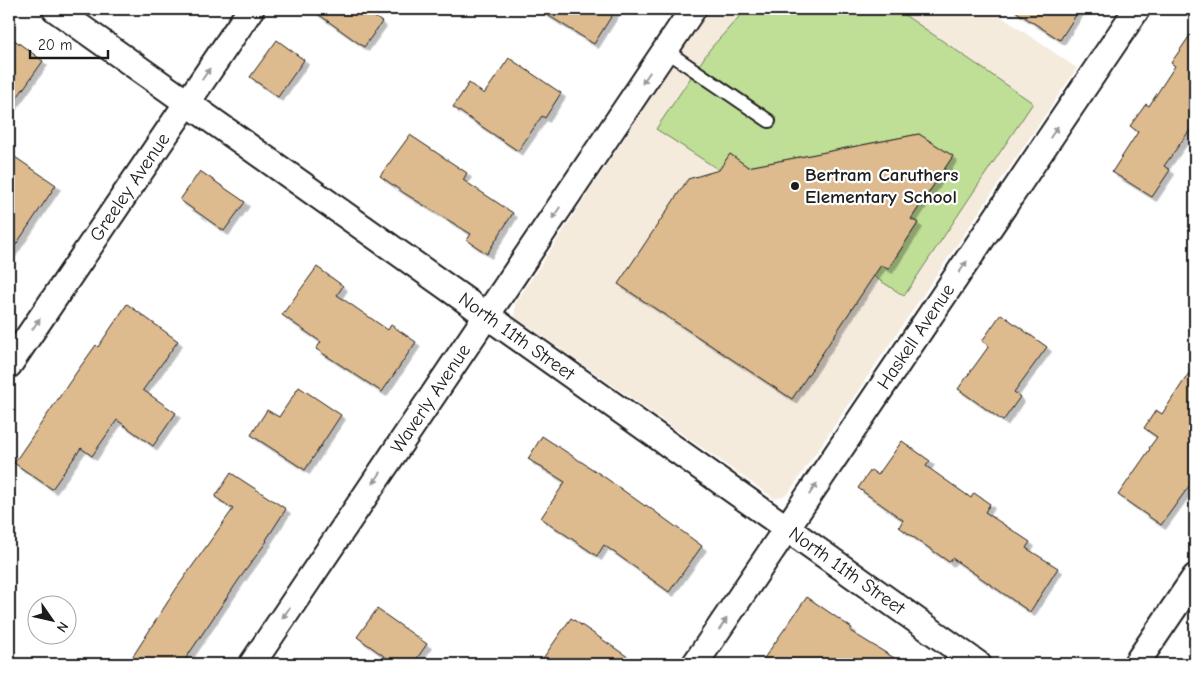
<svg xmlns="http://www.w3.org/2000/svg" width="1204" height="673" font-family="'Comic Neue',sans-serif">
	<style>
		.built { fill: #f5ebdd }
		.green { fill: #bfde96; stroke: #6e7d59 }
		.building { fill: #ddbb8f; stroke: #1c1c1c; filter: url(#shadow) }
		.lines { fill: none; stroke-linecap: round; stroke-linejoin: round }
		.lane-casing { stroke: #1c1c1c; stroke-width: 16 }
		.street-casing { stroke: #1c1c1c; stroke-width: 29 }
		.lane { stroke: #fff; stroke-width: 12 }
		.street { stroke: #fff; stroke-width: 25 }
		.oneway { fill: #999 }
		.poi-dot { fill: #1c1c1c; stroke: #fff; stroke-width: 2 }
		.labels { text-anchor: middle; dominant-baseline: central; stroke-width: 4.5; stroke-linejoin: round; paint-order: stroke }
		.poi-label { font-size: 19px; font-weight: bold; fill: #1c1c1c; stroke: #fff; text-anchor: start }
		.street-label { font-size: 19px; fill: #1c1c1c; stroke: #fff }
	</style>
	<defs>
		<filter id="shadow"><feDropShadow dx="4.5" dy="4.5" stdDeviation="0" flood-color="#0004"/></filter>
	</defs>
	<rect width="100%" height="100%" fill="#fff"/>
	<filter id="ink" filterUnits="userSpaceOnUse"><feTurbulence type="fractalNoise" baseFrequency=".02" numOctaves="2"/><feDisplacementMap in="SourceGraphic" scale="10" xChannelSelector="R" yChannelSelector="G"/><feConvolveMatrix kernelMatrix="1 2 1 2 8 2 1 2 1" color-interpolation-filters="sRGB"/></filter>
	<g filter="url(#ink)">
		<path class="built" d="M709,9h281l87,59 -289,426 -13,5 -260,-182v-13z"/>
		<path class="green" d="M746,9h150l137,94 -129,193 -31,-20 8,-11 7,4 30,-46 -7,-4 42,-63 -34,-22 -171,33 -18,-13 -11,16 -63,-41 54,-80z"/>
		<path class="building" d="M311,9h52l19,13 -18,25z
			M538,9h78l-22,35z
			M1012,9h68l-20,31z
			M1195,28v95l-31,43 6,4 -18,27 -40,-25 26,-40 -8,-6 16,-22 3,2 26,-40 -4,-3z
			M9,36l34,25 -34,48z
			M277,40l27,20 -26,37 -28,-20z
			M509,58l52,35 -16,25 -3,-2 -24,35 -65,-44 16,-24 15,11z
			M919,134l34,22 -42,63 7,4 -30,46 -7,-4 -89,134 -174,-115 70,-105 31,-9 11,-16 18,13z
			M410,135l57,38 -4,7 50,33 -26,41 -20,-14 4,-6 -67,-41 -24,-17z
			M9,153l47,32 -47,70z
			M200,171l45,31 -21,29 -44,-31z
			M317,267l26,19 -6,9 51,35 3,-5 25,17 -34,50 -66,-43 5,-7 -39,-27z
			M127,304l51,37 -35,49 33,23 -23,33 -36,-26 -25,36 -11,-8 -29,41 -38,-26 64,-93 18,-25 2,2z
			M1001,314l46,33 -33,45 6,5 -17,24 -45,-32 31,-43 -7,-5z
			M1195,364v114l-34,47 -43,-30 32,-46 -1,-1 8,-11 -13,-9 12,-18 6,4z
			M299,387l42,28 -36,55 -54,-35 16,-25 12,7z
			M542,436l61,40 42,30 1,-1 56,41 -33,46 -65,-47 -7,11 -56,-38 24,-36 -37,-23z
			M902,441l28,20 -4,5 45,32 3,-5 16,11 -5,8 45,30 -4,6 32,20 -28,44 -78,-54 -3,4 -50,-35 4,-7 -45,-32 13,-18 7,5z
			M231,473l55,36 -20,31 1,1 -27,37 -58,86h-54l48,-75 57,-80 -18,-12z
			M807,597l45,31 -2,3 54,33h-144z
			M377,609l50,35 -14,20h-18l-38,-27z
			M571,618l67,46h-99z"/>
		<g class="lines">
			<g class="lane-casing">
				<path id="lane" d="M665,50l104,71"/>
			</g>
			<g class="street-casing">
				<g id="street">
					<path id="s1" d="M55,9l923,655"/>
					<path id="s2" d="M9,365l242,-356"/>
					<path id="s3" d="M252,664l441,-655"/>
					<path id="s4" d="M695,664l442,-655"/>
					<path d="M1136,664l59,-87"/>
				</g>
			</g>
			<use href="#lane" class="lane"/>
			<use href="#street" class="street"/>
		</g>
		<defs><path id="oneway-solid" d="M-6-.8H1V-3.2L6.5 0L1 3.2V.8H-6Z" transform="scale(1.25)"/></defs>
		<g class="oneway">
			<use href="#oneway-solid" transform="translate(206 74) rotate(-56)"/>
			<use href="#oneway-solid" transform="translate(646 78) rotate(124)"/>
			<use href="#oneway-solid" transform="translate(1054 132) rotate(-56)"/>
			<use href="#oneway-solid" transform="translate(556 213) rotate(124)"/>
			<use href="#oneway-solid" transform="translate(963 267) rotate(-56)"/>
			<use href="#oneway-solid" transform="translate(36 324) rotate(-56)"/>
			<use href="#oneway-solid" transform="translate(377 478) rotate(124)"/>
			<use href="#oneway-solid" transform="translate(813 489) rotate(-56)"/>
			<use href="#oneway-solid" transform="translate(286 613) rotate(124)"/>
			<use href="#oneway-solid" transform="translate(723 624) rotate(-56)"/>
		</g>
	</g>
	<circle class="poi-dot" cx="795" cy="186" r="5"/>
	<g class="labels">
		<g class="poi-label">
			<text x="805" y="175">Bertram Caruthers<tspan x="805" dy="22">Elementary School</tspan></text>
		</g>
		<g class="street-label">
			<text stroke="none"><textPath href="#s2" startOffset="215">Greeley Avenue</textPath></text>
			<text stroke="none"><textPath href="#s4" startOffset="395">Haskell Avenue</textPath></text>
			<text stroke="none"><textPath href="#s1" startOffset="566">North 11th Street</textPath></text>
			<text stroke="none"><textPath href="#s3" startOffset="320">Waverly Avenue</textPath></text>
			<text stroke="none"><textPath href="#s1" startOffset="971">North 11th Street</textPath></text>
		</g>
	</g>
	<rect width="1204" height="673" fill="none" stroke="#fff" stroke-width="30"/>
	<rect x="15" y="15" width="1174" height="643" fill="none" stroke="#1c1c1c" stroke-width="2" filter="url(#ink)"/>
	<g transform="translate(52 620) rotate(124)"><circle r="24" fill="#ffffff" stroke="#a4a4a4"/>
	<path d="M0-4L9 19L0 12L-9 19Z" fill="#1c1c1c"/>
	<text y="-8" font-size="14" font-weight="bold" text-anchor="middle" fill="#1c1c1c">N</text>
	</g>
	<path d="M30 50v8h78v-8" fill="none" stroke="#1c1c1c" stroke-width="2.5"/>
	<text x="38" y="50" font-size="15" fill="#1c1c1c" stroke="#ffffff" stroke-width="4" paint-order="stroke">20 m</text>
</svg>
